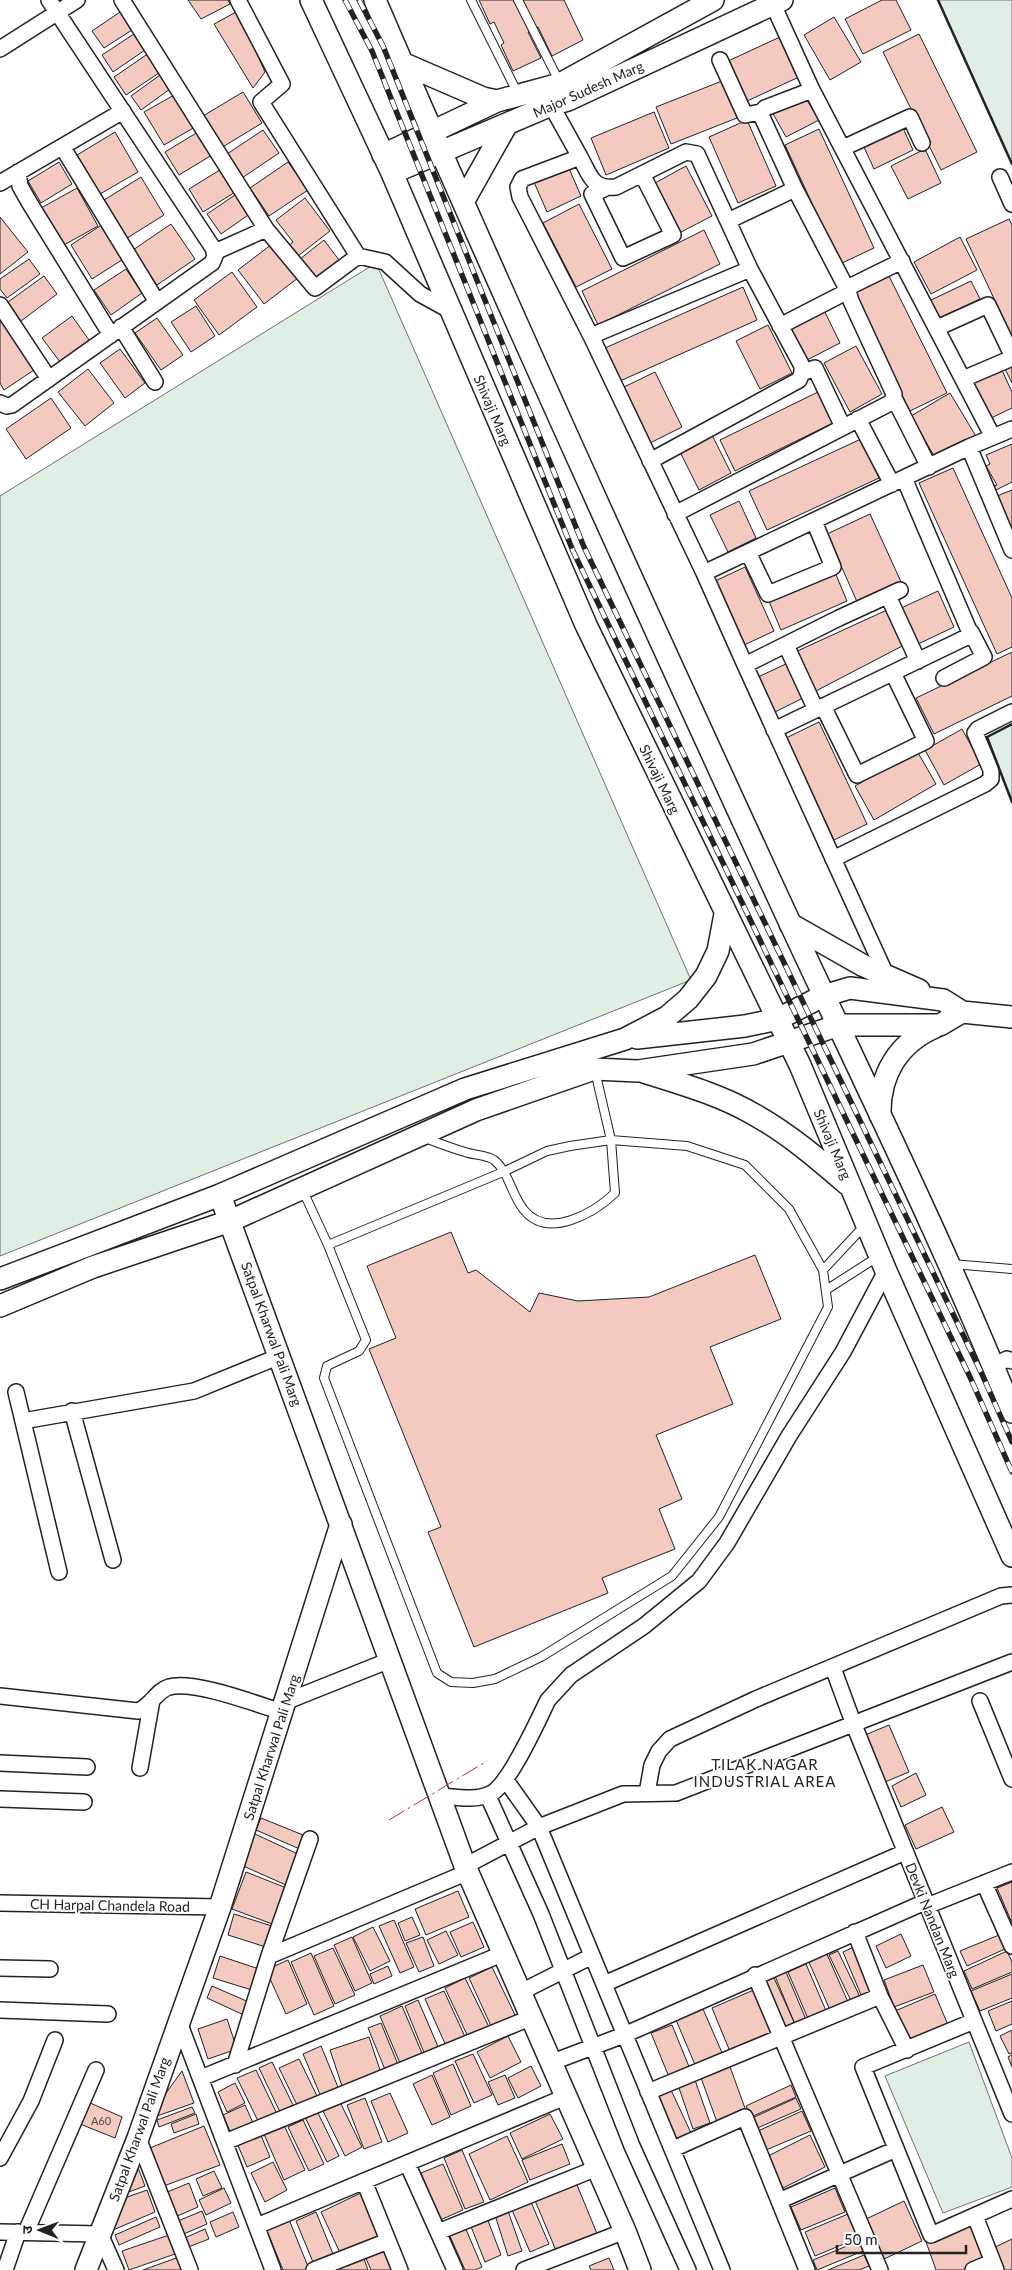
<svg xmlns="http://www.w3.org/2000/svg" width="1012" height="2270" font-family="Lato,'Noto Sans Devanagari',sans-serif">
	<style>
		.green { fill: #e0efe3; stroke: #6f6f6f }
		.building { fill: #f3c9c0; stroke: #222 }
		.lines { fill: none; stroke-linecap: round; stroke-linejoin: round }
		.lane-casing { stroke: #222; stroke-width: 10 }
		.street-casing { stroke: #222; stroke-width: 18 }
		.secondary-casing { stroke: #222; stroke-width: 24 }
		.lane { stroke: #fff; stroke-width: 8 }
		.street { stroke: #fff; stroke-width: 15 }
		.secondary { stroke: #fff; stroke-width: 21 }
		.rail-casing { stroke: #222; stroke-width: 5.5 }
		.rail { stroke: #fff; stroke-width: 4; stroke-dasharray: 11; stroke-linecap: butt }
		.wall { stroke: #222; stroke-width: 2.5 }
		.power { stroke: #c62828; stroke-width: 1; stroke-dasharray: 18 4 2.5 4; stroke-linecap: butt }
		.labels { text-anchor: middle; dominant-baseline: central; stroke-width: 4; stroke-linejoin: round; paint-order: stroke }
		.number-label { font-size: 11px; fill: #564c4a }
		.street-label { font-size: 14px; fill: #222; stroke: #fff }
		.neighbourhood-label { font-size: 15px; letter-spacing: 1px; fill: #222; stroke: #fff }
	</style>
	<rect width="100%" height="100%" fill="#fff"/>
	<path class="green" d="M938,0h74v164z
		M376,263l315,717 -691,276v-760z
		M1012,724v78l-25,-65z
		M969,2042l43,116v29l-69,26 -58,-137z"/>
	<path class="building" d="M188,0h40l2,4 -29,15z
		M479,0h85l19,40 -31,16 -14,-29 -10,5 13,26 -28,13 -12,-26 3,-2 -10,-21 -4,2z
		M882,0h14l15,30 -48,24 -18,-35z
		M238,11l27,61 -12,16 -39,-64z
		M120,12l12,18 -28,18 -12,-17z
		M834,17l27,45 -31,18 -26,-45z
		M134,34l11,16 -32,22 -11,-17z
		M919,34l58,118 -36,18 -58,-118z
		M780,37l19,40 -54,25 -19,-40z
		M149,53l13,18 -36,24 -12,-18z
		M160,75l10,14 -29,21 -10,-14z
		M727,79l15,37 -71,28 -15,-37z
		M243,92l19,31 -41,25 -18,-32z
		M176,94l19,33 -31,18 -20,-33z
		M805,97l14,23 -33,17 -15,-27z
		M654,112l15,36 -63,27 -15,-37z
		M747,120l29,66 -38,17 -29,-66z
		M903,128l10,22 -39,19 -10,-22z
		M819,129l55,119 -34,16 -55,-119z
		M263,130l16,23 -37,25 -15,-24z
		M115,132l23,40 -38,22 -23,-39z
		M198,132l14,23 -33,20 -14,-23z
		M925,149l16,34 -33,16 -17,-33z
		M59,162l13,22 -31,19 -13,-22z
		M288,162l20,28 -39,26 -19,-28z
		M568,166l13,30 -34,16 -13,-30z
		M686,166l26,50 -31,16 -26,-49z
		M223,168l14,23 -34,21 -14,-23z
		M141,177l23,38 -40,25 -23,-38z
		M77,188l21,38 -36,20 -21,-38z
		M238,193l13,20 -30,21 -14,-20z
		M305,198l25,33 -36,28 -8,-11 7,-6 -17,-22z
		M579,204l33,65 -36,18 -33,-64z
		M0,217l28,35 -28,22z
		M1009,219l3,6v112l-46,-98z
		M103,224l22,34 -33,21 -21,-34z
		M171,224l24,35 -38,26 -24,-35z
		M704,230l16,34 -122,61 -16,-34z
		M960,237l17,33 -46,24 -17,-32z
		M324,240l18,24 -23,19 -19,-24z
		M272,244l26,34 -34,26 -26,-34z
		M29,259l11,15 -33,24 -7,-9v-10z
		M126,269l16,24 -31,22 -17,-25z
		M232,272l25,35 -38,28 -25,-35z
		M887,272l60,121 -37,18 -60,-120z
		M44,276l13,18 -36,27 -13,-19z
		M971,281l9,18 -43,20 -8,-18z
		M743,287l14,33 -137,61 -15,-33z
		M196,306l19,30 -24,16 -20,-30z
		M823,308l17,35 -35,18 -17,-36z
		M0,316l34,54 -30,20 -4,-7z
		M72,316l17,24 -29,22 -18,-24z
		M157,318l26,37 -22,15 -26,-37z
		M768,325l24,48 -32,16 -24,-48z
		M856,346l26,48 -32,18 -26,-49z
		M120,349l25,34 -20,15 -25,-35z
		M1012,365v18l-7,-14z
		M1001,368l11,24v16l-23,11 -17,-38z
		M88,369l26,34 -29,23 -27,-34z
		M655,372l27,55 -32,16 -26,-56z
		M818,392l15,31 -98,48 -15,-31z
		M950,393l27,45 -40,23 -26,-45z
		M51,398l20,30 -45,31 -20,-30z
		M710,431l21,42 -32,17 -21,-42z
		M861,439l18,39 -112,52 -18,-39z
		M1012,444v38l-16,8 -2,-4 3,-1 -11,-19 4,-2 -4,-9z
		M953,468l59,130v49l-15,7 -78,-171z
		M1012,490v40l-15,-34z
		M739,501l17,37 -28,14 -18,-37z
		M870,514l32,70 -44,20 -31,-70z
		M745,567l29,64 -32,15 -29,-64z
		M834,570l13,31 -66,29 -13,-31z
		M938,591l16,36 -38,18 -17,-36z
		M889,609l17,35 -92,48 -21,-39z
		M1012,652v44l-78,38 -18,-36z
		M788,663l17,34 -30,15 -17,-35z
		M819,722l48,102 -33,16 -48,-102z
		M962,729l19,35 -37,21 -19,-35z
		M917,751l19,33 -62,36 -19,-34z
		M451,1232l17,41 8,-3 54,42 9,-19 39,8 71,-4 106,-42 26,64 -71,28 23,57 -77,31 26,64 -23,10 16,40 -73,29 6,15 -134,54 -46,-115 13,-5 -72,-178 27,-11 -29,-72z
		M889,1725l20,47 -24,10 -20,-47z
		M916,1773l10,22 -25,12 -9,-21z
		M942,1807l12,25 -38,17 -11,-24z
		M261,1818l47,19 -6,13 -46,-20z
		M255,1834l45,21 -14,30 -45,-20z
		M246,1872l43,17 -14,36 -43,-16z
		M1012,1882v41l-15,-35z
		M458,1891l11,26 -43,18 -11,-26z
		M234,1914l41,13 -6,21 -41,-13z
		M412,1917l8,18 -15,6 -7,-18z
		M394,1920l20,47 -14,6 -21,-47z
		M473,1922l11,25 -23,10 -11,-25z
		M373,1927l17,34 -20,10 -17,-34z
		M446,1931l12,24 -19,9 -12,-24z
		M901,1934l10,22 -25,12 -10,-22z
		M999,1935l6,14 -38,17 -7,-15z
		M352,1937l20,46 -17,8 -21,-46z
		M423,1937l11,29 -15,6 -13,-29z
		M856,1946l21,51 -13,5 -21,-50z
		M333,1948l22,47 -20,9 -21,-48z
		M838,1951l23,48 -9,4 -23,-48z
		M1007,1951l5,11v10l-40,17 -8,-18z
		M826,1952l22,50 -18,8 -22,-50z
		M311,1953l23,53 -20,9 -23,-53z
		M220,1956l42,14 -7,21 -42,-13z
		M288,1960l19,44 -21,10 -20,-44z
		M806,1964l21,49 -18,8 -21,-49z
		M923,1965l11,27 -40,15 -10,-27z
		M388,1966l4,10 -18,8 -4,-10z
		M492,1967l24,50 -24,11 -23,-50z
		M786,1972l21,50 -11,5 -21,-51z
		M1012,1974v24l-32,13 -9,-20z
		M465,1978l25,51 -21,10 -24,-51z
		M774,1978l21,46 -12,5 -21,-46z
		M212,1986l39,17 -5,13 -39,-18z
		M756,1989l19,47 -44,18 -19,-46z
		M444,1991l22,48 -19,9 -22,-49z
		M935,1994l13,31 -40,17 -13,-31z
		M418,2000l21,49 -14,6 -20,-49z
		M1012,2001v23l-16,7 -8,-20z
		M402,2006l22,52 -22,10 -22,-52z
		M703,2009l20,46 -27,12 -20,-47z
		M227,2019l10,30 -29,10 -10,-30z
		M381,2023l18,44 -13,5 -18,-44z
		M672,2025l18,44 -21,8 -18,-44z
		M1012,2030v23l-3,1 -9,-18z
		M508,2036l13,26 -31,16 -13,-26z
		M369,2037l13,39 -39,13 -13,-39z
		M321,2046l19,46 -18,7 -19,-45z
		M473,2054l19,41 -18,8 -19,-42z
		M1012,2055v12l-4,-10z
		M299,2059l20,41 -20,9 -20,-41z
		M272,2062l21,43 -13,7 -21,-44z
		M453,2064l18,42 -20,9 -18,-42z
		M729,2064l17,47 -29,11 -17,-47z
		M531,2066l10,20 -23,12 -10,-20z
		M256,2070l21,44 -18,9 -22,-45z
		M182,2071l12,32 -37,13 9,-23z
		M432,2075l18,42 -18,8 -19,-41z
		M505,2075l10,23 -17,7 -10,-23z
		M695,2080l15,43 -17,6 -15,-44z
		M235,2083l10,20 -18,9 -9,-20z
		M791,2085l5,12 -45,20 -5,-11z
		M671,2090l20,43 -17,8 -20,-43z
		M390,2093l18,40 -20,9 -17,-41z
		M365,2098l17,44 -18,7 -17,-44z
		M796,2098l5,11 -46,20 -5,-10z
		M88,2102l34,15 -7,21 -35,-14z
		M340,2102l22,45 -17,9 -22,-45z
		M245,2105l9,20 -22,11 -9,-21z
		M192,2107l3,6 -36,14 -2,-7z
		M317,2111l22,45 -12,6 -22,-45z
		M802,2111l9,20 -45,19 -8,-19z
		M196,2114l3,10 -25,9 -3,-9z
		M550,2114l13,25 -41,20 -12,-26z
		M303,2120l21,44 -15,7 -21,-44z
		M283,2123l22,47 -21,10 -21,-48z
		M204,2126l16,39 -59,22 -16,-37z
		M260,2133l10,24 -23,10 -10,-24z
		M810,2135l15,32 -42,21 -15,-32z
		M507,2136l21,46 -38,18 -21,-46z
		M562,2144l8,20 -40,16 -8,-20z
		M462,2150l22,52 -19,7 -21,-51z
		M273,2162l14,28 -22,12 -14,-29z
		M443,2164l20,46 -23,10 -19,-47z
		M137,2165l8,21 -19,7z
		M214,2171l8,17 -19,8 -7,-17z
		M575,2180l23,56 -41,17 -23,-55z
		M189,2183l9,24 -23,10 -10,-24z
		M224,2188l7,15 -25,12 -7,-15z
		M835,2188l10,24 -44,18 -10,-23z
		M147,2190l8,22 -42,18 6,-30z
		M363,2192l20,44 -42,19 -20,-43z
		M904,2201l18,40 -40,19 -18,-40z
		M531,2202l18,42 -19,8 -18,-42z
		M202,2211l5,13 -28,12 -6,-13z
		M508,2211l14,40 -14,5 -13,-41z
		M233,2212l6,15 -23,10 -6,-15z
		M316,2212l19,47 -20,8 -19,-46z
		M848,2214l10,24 -43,18 -10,-24z
		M156,2217l4,10 -41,18 -4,-10z
		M288,2217l21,52 -2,1h-24l-18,-44z
		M487,2218l14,37 -16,7 -15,-38z
		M972,2223l14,39 -22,8h-28l-11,-31z
		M465,2227l17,40 -7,3h-10l-16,-36z
		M205,2229l4,10 -26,10 -3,-9z
		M169,2235l6,19 -46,16 -7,-19z
		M1012,2239v31h-11l-10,-21z
		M859,2241l4,10 -46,19 -4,-10z
		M385,2247l10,23h-24l-6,-14z
		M864,2255l5,11 -10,4h-31z
		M363,2256l5,14h-27l-2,-4z
		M179,2257l4,13h-40z
		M609,2258l5,12h-23l-2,-4z"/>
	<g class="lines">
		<g class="lane-casing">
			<path id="lane" d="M471,0l47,94
				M518,0l42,83
				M425,1138c13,5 26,10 40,14 8,3 22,3 29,8 15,12 18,36 30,50 24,30 70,3 91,-17l-4,-53 -16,-69
				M303,1191l25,54 38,95 -7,11 -32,15 -3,12 113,295 14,9 22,1 22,-4 46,-22 131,-81 47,-59 109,-210 -5,-37 -34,-61 -44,-44 -58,-19 -76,-6 -41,6 -23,5 -44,21 -175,73
				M952,1264l60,5
				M823,1270l42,-45
				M826,1290l53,-34"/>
		</g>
		<g class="street-casing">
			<path id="street" d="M122,0l144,229
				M771,0l41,90 181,347
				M0,49l77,-49
				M720,60l25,55 16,-3
				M551,105l29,52 -58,22 -4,8 2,10 71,139 113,237
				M63,148l94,154
				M843,148l67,-31 12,26
				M580,157c10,18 12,33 36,30l70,-35 11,2 53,115 52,97v7l-3,7 -149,81
				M18,172l2,14 9,16 82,133
				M1000,177l12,27
				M0,183l123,-72
				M604,189l-12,5 31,64 50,-23 -31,-61
				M728,221l67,-32
				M215,252l51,-23 49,59 43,-32 -97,-154 21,-18 -44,-84
				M358,256l27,6 35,32 31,17
				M0,305l49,74
				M780,326l68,-35 -53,-102 -33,-72 -1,-5 4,-4 47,-18
				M121,327l34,55
				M937,328l51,-23 24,50
				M591,336l159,-67
				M802,373l13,-5 28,59
				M963,379l49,-21
				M894,398l35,69
				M0,403l7,3 5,-1 200,-142 3,-7 -2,-8 -164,-248
				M858,419l34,65
				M969,447l43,103
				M675,514l217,-112 2,-8 -43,-93 -3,-10 3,-5 51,-25
				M748,552l20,42 65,-27 -19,-46
				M900,590l-61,28 -94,47 -41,-92 265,-126 43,-18
				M888,596l30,65
				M786,645l30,65
				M745,665l142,312
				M944,678l40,-21 -13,-25
				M823,706l34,69 69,-34 -33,-68
				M774,730l197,-95 -67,-157
				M833,859l152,-75 6,-5v-9l-16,-37 3,-4 34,-17
				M993,1366l14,-7 5,2
				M16,1392l43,180
				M72,1411l41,149
				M23,1421l171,-30 86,-35
				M833,1668l21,57 158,389
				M0,1696l138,15c13,-5 18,-20 31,-24 25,-7 87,17 113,25
				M980,1701l32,78
				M285,1702l105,-42
				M0,1763l87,4
				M140,1768l12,-68
				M505,1779l34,48 183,443
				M647,1793l5,-28 7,-14 11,-12 86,-40 245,-103 11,-1
				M440,1796c15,1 36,5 50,-2 19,-8 48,-74 58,-94l23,-25 73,-49 55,-45 28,-38 62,-107 54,-84 43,-81
				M488,1796l53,118 91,232 56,124
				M0,1799l84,3
				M465,1866l74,-39 84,-33 53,-1 336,-131
				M984,1883l28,63
				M0,1903l220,4
				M927,1906l85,-34
				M855,1932l25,64 27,54
				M269,1956l199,-84
				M0,1968l50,1
				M755,1975l125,295
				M604,1984l301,-132
				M519,1993l73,-37
				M0,2010l108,4
				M974,2021l-111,46 68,168 81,-36
				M179,2022l94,248
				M550,2063l74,-28 301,-133
				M235,2065l34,-109 41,-117
				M201,2078l301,-124
				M648,2092l232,-96
				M138,2138l52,132
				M225,2142l305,-124
				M673,2149l72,-32 62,153
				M0,2158l31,-57 24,-61
				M407,2163l48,107
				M364,2181l36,89
				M779,2201l117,-52
				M975,2216l21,54
				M257,2226l308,-129
				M0,2232l100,2 16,36
				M26,2232l70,-162
				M438,2232l159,-64
				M5,2270l13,-38
				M314,2270l74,-29
				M524,2270l101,-39
				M973,2270l19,-8"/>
		</g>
		<g class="secondary-casing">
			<path id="secondary" d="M311,0l81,173 194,452 214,440 86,206 126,285
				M375,0c129,300 265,598 402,895 79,171 164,341 235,517
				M402,63l81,35 14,3
				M383,155l114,-54 63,-17 153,-84
				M392,173l159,-68 17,-5 214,-100
				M463,202l44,-78
				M790,924l74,42 55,24
				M637,1038l108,-12 33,-7 45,-23 27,-8 93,12 19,12 50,5
				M644,1072c38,12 77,23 111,43 34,19 63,44 92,69
				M880,1115c-1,-40 18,-72 55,-88
				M220,1195l245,671 160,365 15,39
				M0,1279l220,-84 245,-106 160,-50 42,-22 21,-18 18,-23 12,-25 7,-37
				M0,1306l93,-39 137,-46 246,-111 118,-41 44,2 115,-17 86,-29h101l22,-13
				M86,2270l52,-132 82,-231 121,-383"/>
		</g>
		<use href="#lane" class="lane"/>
		<use href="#street" class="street"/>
		<use href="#secondary" class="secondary"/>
		<g class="rail-casing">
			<path id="rail" d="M345,0l27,51 201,500 397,826 42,95
				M359,0l24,46 201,501 397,825 31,70"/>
		</g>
		<use href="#rail" class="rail"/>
		<path class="wall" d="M938,0l74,164
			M1012,724l-25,13 25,65"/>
		<path class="power" d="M389,1820l98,-59"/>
	</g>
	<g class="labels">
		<g class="number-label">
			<text x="101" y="2120">A60</text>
		</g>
		<g class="street-label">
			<text transform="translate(588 89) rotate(-24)">Major Sudesh Marg</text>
			<text transform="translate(493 410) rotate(67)">Shivaji Marg</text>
			<text transform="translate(660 779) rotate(64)">Shivaji Marg</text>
			<text transform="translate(833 1144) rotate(67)">Shivaji Marg</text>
			<text transform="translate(272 1334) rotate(70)">Satpal Kharwal Pali Marg</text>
			<text transform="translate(271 1747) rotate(-72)">Satpal Kharwal Pali Marg</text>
			<text transform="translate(110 1905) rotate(1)">CH Harpal Chandela Road</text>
			<text transform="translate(933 1920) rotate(68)">Devki Nandan Marg</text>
			<text transform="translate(139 2129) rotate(-70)">Satpal Kharwal Pali Marg</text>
		</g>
		<g class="neighbourhood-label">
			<text x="765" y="1764">TILAK NAGAR<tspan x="765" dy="17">INDUSTRIAL AREA</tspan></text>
		</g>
	</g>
	<g transform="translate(40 2230) rotate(271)" stroke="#ffffff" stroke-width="4" paint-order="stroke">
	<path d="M0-4L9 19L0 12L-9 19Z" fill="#222222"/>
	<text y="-8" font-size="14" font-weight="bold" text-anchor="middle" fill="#222222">उ</text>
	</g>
	<path d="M837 2245v8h129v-8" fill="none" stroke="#222222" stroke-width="2.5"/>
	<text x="844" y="2245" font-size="15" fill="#222222" stroke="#ffffff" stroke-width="4" paint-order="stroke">50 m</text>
</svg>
